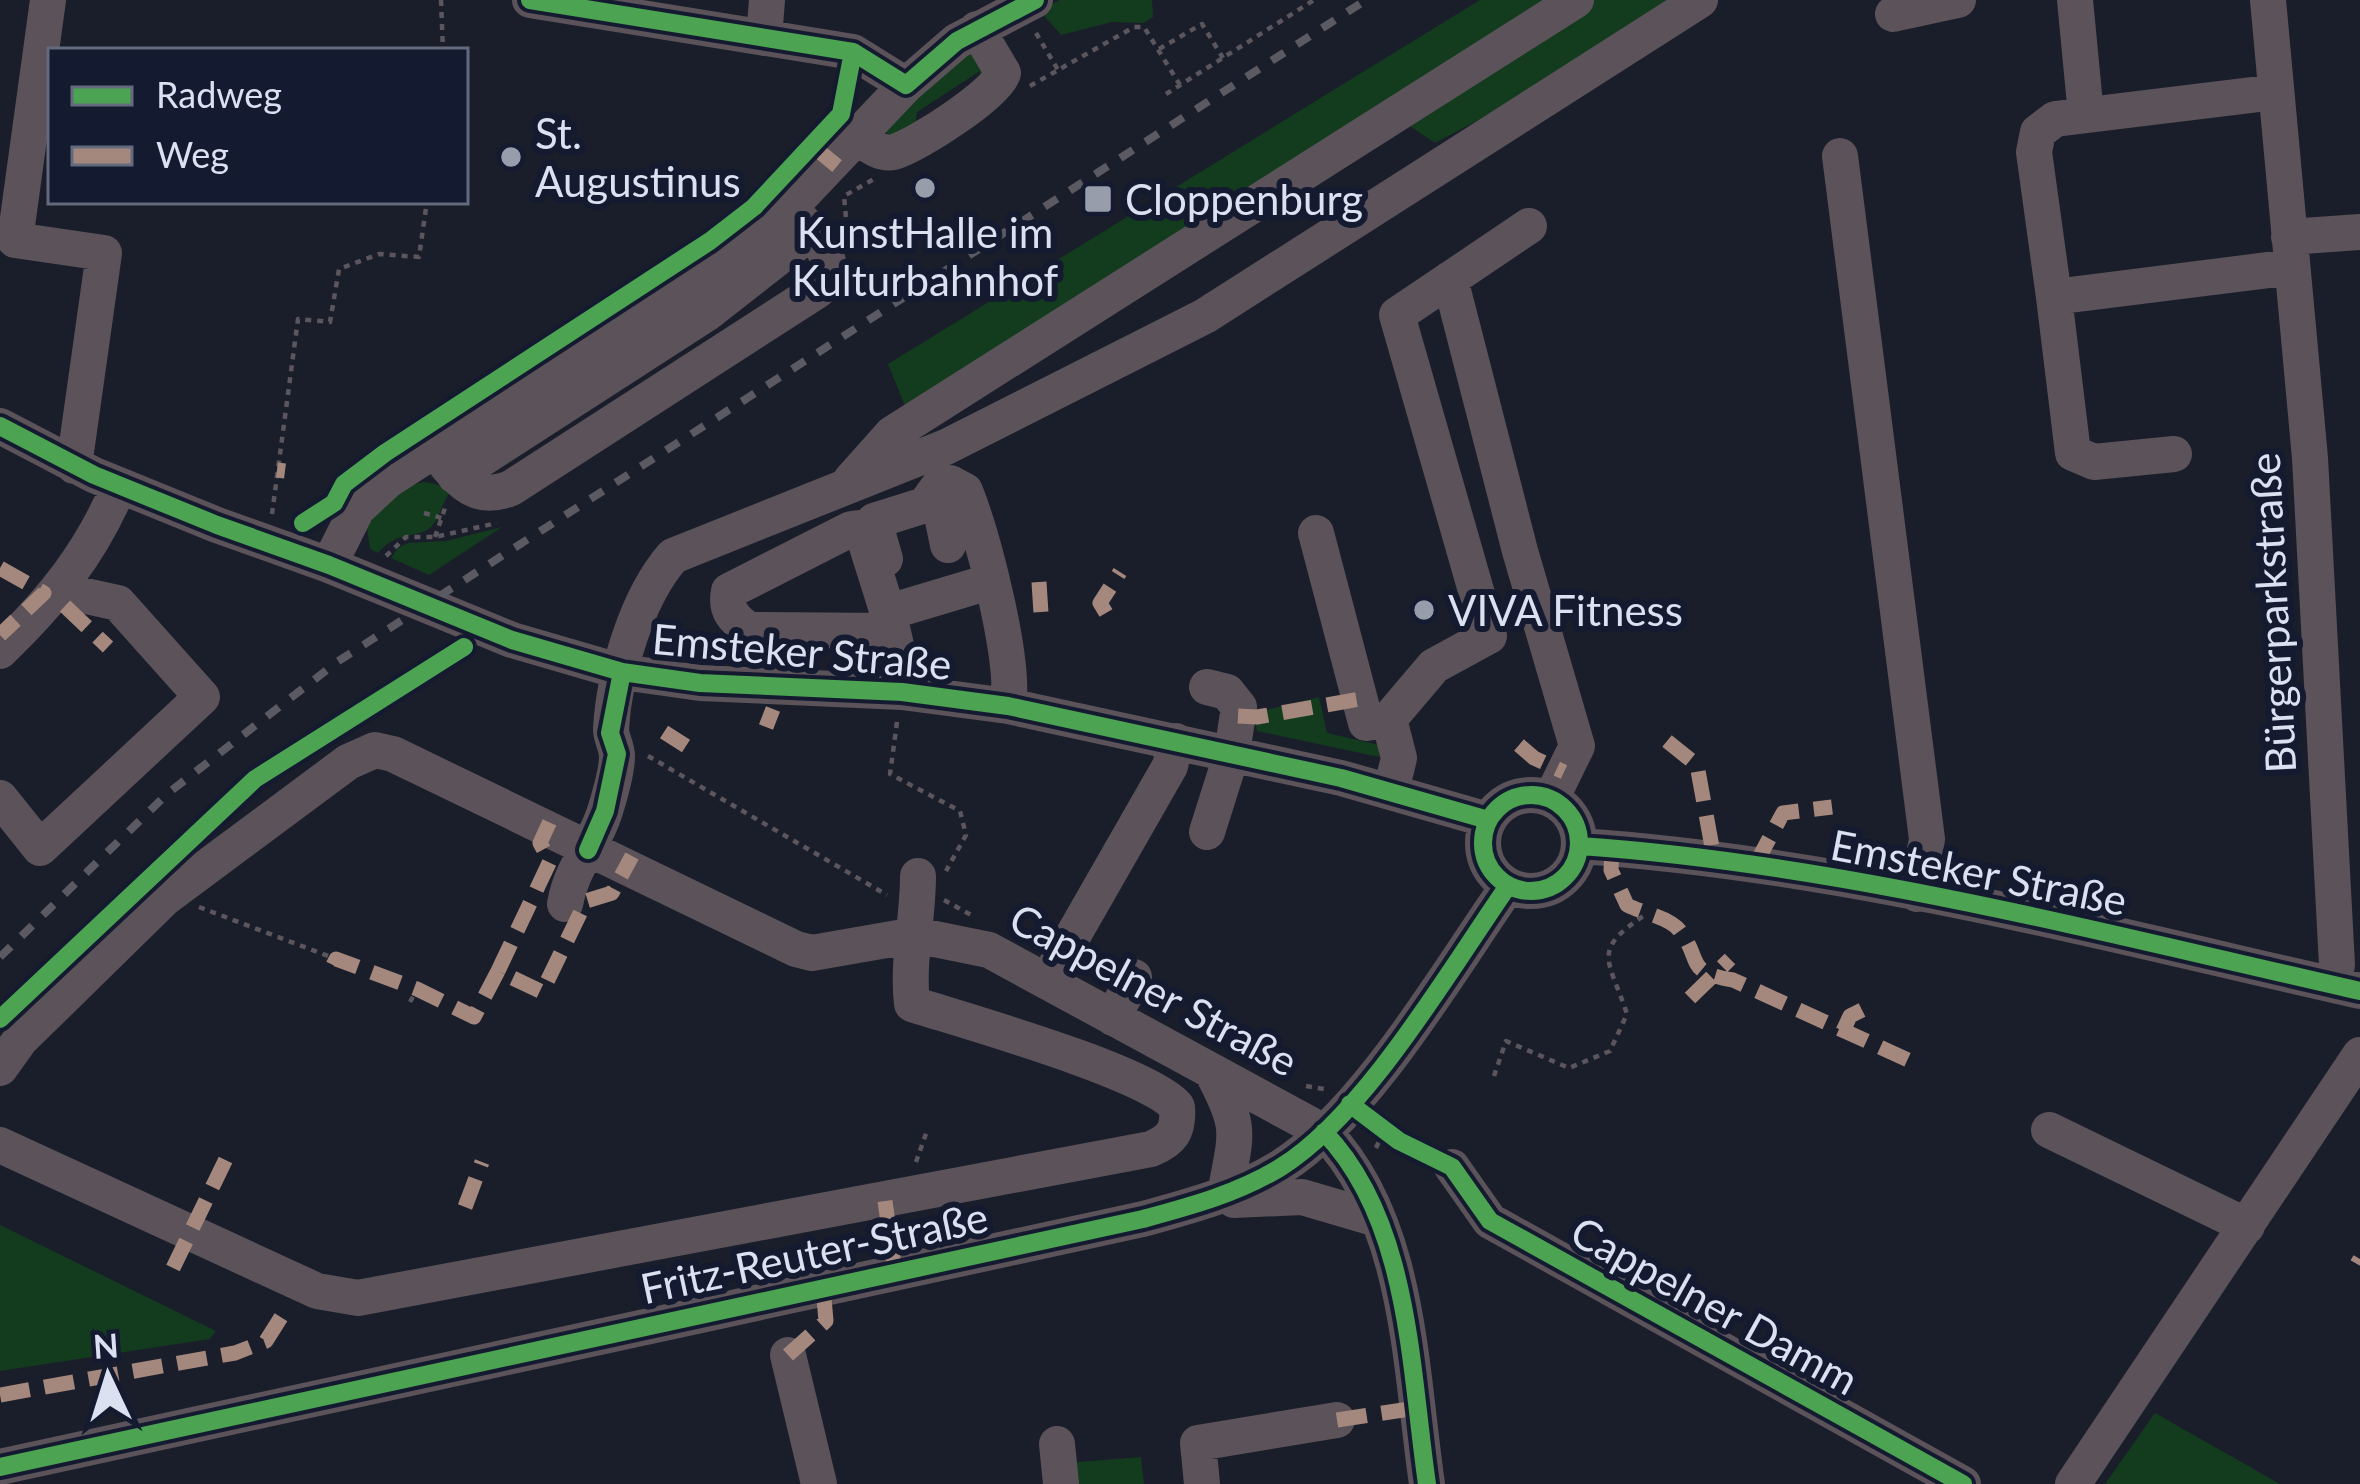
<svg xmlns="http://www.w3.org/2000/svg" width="2360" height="1484" font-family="Lato,sans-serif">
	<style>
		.green { fill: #133b1e }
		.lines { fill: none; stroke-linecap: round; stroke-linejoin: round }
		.path { stroke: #5b565e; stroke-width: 4.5; stroke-dasharray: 6 6; stroke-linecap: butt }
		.minor { stroke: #5b525a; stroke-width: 36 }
		.rail { stroke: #5b5a62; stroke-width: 8; stroke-dasharray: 15 15; stroke-linecap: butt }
		.quiet { stroke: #a5887d; stroke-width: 15; stroke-dasharray: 30 15; stroke-linecap: butt }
		.cycleway-casing { stroke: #141a30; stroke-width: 26 }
		.cycleway { stroke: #4ca352; stroke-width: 18 }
		.poi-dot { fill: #989dab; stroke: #141a30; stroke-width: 4.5 }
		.labels { text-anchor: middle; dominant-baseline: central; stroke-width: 12; stroke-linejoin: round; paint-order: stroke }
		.poi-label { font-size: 42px; fill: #dce1f1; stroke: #141a30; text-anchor: start }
		.street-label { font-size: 42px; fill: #dce1f1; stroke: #141a30 }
	</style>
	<rect width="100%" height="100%" fill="#1a1e2a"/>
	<path class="green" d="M1060,0h92l1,17 -10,6 -31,-1 -51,13 -22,-25z
		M1480,0h189l-119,82 -115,61 -46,-31 -482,299 -19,-47z
		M973,48l18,19 -12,22 1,-18 -63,41 -3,20 -26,10 -2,-16z
		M423,482l13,2 15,7c-9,11 -11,27 -20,36 -12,12 -33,2 -53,26l-8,-4 -3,-21c11,-24 31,-40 56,-46z
		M502,527l-73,48 -38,-17 7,-10 10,-5 38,-2z
		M1319,697l8,36 52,12v12l-122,-26 -4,-18z
		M0,1225l216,106 -6,8 -210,32z
		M2155,1413l125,71h-175z
		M1141,1457l3,27h-76l-2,-21z"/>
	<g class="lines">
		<path class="path" d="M441,0l2,51
			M1036,33l22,37
			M1159,49l43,-25 21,34
			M1030,86l104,-59h10l36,58
			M1166,94l148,-94
			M847,229l-3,-33 30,-17
			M424,513l18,5
			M272,514l26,-195 32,3 9,-53 40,-15 40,3 8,-56
			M435,537l10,-29
			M386,556l20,-19h29l62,-14
			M897,722l-7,52 70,37 6,24 -20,36
			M648,756l239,139
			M944,900l27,15
			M199,907l137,52
			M528,992l3,-5
			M410,1002l7,-13
			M1494,1076l12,-35 63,27 41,-17 17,-37c-18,-55 -37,-63 18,-99
			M1306,1086l23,4
			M1376,1148l8,-18
			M916,1162l12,-34"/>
		<path class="minor" d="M48,0l-33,240 89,13 -30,213
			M530,0l323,52 53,33
			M2075,0l11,115
			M2268,0l42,458 27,507 -6,19
			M1893,14l65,-14
			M764,38l3,-38
			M858,138c11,7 22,17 36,14 22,-6 104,-59 109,-79l-26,-44
			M1840,156l87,683 -10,55
			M2289,237l71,-5
			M1450,279l70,272 57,195 -26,53
			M2054,297l-20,-145 4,-20 17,-13 221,-27
			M0,426l94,49 123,50 112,40 183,75 110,32 78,11 202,9 106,14 333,72 147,42
			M434,450c23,27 38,54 77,38l307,-198c27,-31 -6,-57 -27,-81
			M2174,454l-80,8 -21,-9 -19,-156 238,-30
			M455,476l251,-162 105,-82
			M851,480l41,-46 684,-434
			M1316,533l50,190 23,-4 45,-53 55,-30 -92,-321 132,-89
			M948,545l-8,-39 10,-4 6,3 3,11
			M885,559l-11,-38 51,-16 13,-18 12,-4 15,8c18,45 51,171 43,215
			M329,565l28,-56 30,-28 372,-241 147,-155 51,-44 78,-41
			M899,609l90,-27
			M891,631l-142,-1c-15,-11 -24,-19 -20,-39l122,-62 8,-1 5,8c14,50 37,104 38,156
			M0,651c52,-50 91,-98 119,-165
			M1389,719l10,39 -8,33
			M1483 843a48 48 0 1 1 96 0a48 48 0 1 1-96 0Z
			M0,798l40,50 162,-151 -84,-94 -41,-9 -12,-9
			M1207,832l25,-79 7,-46 -12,-15 -20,-5
			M1580,846c263,18 523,87 780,145
			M565,904c7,-39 29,-57 40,-93 5,-16 12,-39 12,-55 0,-9 -6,-18 -6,-27 3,-55 26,-132 62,-173l273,-109 259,-131 495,-316
			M1047,981l123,-215 6,-25
			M1113,1018l21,-41
			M0,1068l20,-28 145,-142 183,-136 27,-12 18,4 403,195 16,4 103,-18 74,15 335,182c86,89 86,236 103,352
			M1212,1072c31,58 24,60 13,123
			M2049,1130l198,96
			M0,1145l317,146 41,7 793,-149c21,-9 28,-18 26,-42 -26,-34 -215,-87 -265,-103 -5,-43 6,-84 6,-128
			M1452,1167l38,54 473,263
			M1234,1200l68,-3 75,22
			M788,1355l31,129
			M1057,1444l4,40
			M0,1467l1143,-248c48,-13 96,-26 138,-52 85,-53 169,-198 227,-281
			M1202,1484l-4,-41 139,-23
			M2073,1484l287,-429"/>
		<path class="rail" d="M0,957l167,-163 170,-132 1029,-662"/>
		<path class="quiet" d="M814,147l29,24
			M277,470l8,1
			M0,568l44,25 -44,42
			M1039,582l2,31
			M65,606l43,41
			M1106,613l-6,-10 20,-31
			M1238,716l19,1 103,-18
			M766,727l7,-18
			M664,732l22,14
			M1667,741l30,24 17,93
			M1519,745l15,13 30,14
			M1612,848l-1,22 16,35c15,8 43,12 53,26 23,30 4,41 53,49l186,85
			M1755,865l28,-52 49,-6
			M333,965l3,-6 81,30 57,28 24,-46 44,21 44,-91 26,-8 20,-37
			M498,971l52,-110 -10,-18 11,-24
			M1690,998l40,-39
			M1843,1031l7,-15 14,-7
			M885,1201l10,72
			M465,1207l17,-45
			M2357,1264l3,-5
			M173,1268l54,-111
			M788,1355l38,-34 -3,-34
			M0,1395l235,-42 31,-12 19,-30
			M1337,1420l79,-12"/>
		<g class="cycleway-casing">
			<path id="cycleway" d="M530,0l323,52 53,33 51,-44 78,-41
				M0,426l94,49 123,50 112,40 183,75 110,32 78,11 202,9 106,14 333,72 147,42
				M303,523l31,-20 10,-19 41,-31 325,-212 44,-34 87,-93 12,-62
				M1483 843a48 48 0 1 1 96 0a48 48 0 1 1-96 0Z
				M1580,846c263,18 523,87 780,145
				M588,850l17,-39 12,-57 -7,-21 12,-61
				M0,1019l255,-240 209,-132
				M1350,1104l49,37 53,26 38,54 473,263
				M1324,1132c86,89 86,236 103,352
				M0,1467l1143,-248c48,-13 96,-26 138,-52 85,-53 169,-198 227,-281"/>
		</g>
		<use href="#cycleway" class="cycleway"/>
	</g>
	<g class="poi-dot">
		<circle cx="511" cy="157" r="12"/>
		<circle cx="925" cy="188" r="12"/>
		<rect x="1083" y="184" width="30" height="30" rx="6"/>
		<circle cx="1424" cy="610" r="12"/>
	</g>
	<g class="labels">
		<g class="poi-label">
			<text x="535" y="133">St.<tspan x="535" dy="48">Augustinus</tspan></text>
			<text x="1125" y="199">Cloppenburg</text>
			<text x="925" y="232" text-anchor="middle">KunstHalle im<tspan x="925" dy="48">Kulturbahnhof</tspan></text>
			<text x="1448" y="610">VIVA Fitness</text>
		</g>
		<g class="street-label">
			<text transform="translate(2272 613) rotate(-93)">Bürgerparkstraße</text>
			<text transform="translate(802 651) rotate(5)">Emsteker Straße</text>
			<text transform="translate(1979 872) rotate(11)">Emsteker Straße</text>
			<text transform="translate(1154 989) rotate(28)">Cappelner Straße</text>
			<text transform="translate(814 1252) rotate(-12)">Fritz-Reuter-Straße</text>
			<text transform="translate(1715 1305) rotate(29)">Cappelner Damm</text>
		</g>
	</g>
	<rect x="48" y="48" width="420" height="156" fill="#141a30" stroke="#646a7d" stroke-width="3"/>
	<rect x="72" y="87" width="60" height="18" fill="#4ca352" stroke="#646a7d" stroke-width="3"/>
	<text x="156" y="108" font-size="36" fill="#dce1f1">Radweg</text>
	<rect x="72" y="147" width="60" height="18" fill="#a5887d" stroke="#646a7d" stroke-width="3"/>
	<text x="156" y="168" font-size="36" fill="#dce1f1">Weg</text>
	<g transform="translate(108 1376) rotate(356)" stroke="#141a30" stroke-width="9" paint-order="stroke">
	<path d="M0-9L21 45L0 30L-21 45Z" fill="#dce1f1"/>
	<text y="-18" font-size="33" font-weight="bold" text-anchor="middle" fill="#dce1f1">N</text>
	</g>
</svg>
